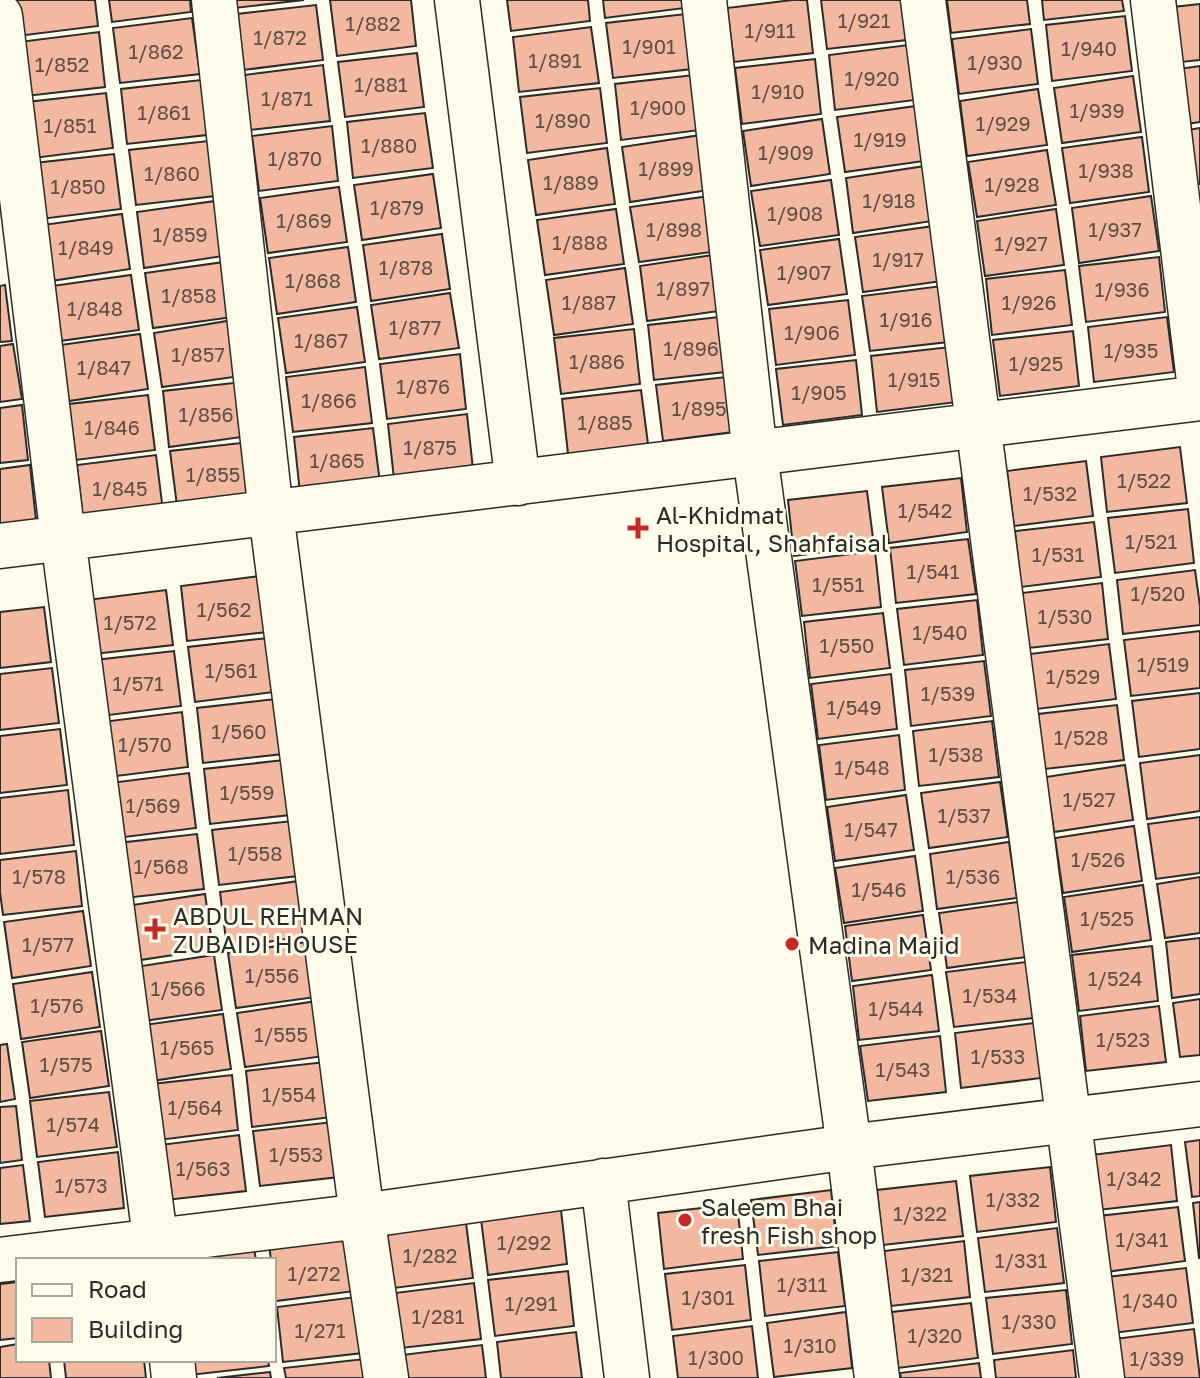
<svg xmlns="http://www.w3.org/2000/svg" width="1200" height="1378" font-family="'Golos Text',sans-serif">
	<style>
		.building { fill: #f2b8a0; stroke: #2b2b2b; stroke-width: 2 }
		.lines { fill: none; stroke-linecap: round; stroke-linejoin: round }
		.minor-casing { stroke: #2b2b2b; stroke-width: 47 }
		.minor { stroke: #fdfbea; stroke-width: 44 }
		.poi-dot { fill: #c62828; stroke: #fdfbea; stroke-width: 3 }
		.labels { text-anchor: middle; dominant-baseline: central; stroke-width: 6; stroke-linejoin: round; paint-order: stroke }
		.number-label { font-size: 20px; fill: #5d4e48 }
		.poi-label { font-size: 24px; fill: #2b2b2b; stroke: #fdfbea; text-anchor: start }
	</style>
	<rect width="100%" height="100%" fill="#fdfbea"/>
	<path class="building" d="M14,0h81l3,26 -80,10z
		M109,0h81l1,12 -79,10z
		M235,0h69l-69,8z
		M330,0h81l5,46 -79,10z
		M507,0h81l2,21 -79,10z
		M603,0h81l1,8 -80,10z
		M792,0h15l6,53 -79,9 -7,-54z
		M821,0h81l5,40 -80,9z
		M947,0h80l3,24 -79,9z
		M1042,0h80l2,11 -80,9z
		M1200,4v56l-29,3 -7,-55z
		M316,5l7,55 -80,10 -6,-56z
		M686,14l6,55 -79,9 -7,-55z
		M1125,16l7,55 -80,10 -6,-56z
		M192,18l8,56 -80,9 -7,-55z
		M591,27l8,56 -80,9 -6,-55z
		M1031,29l7,55 -79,10 -7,-55z
		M99,32l6,55 -79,9 -7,-54z
		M908,45l7,55 -80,10 -6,-55z
		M417,53l7,54 -79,10 -7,-55z
		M815,59l6,55 -79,10 -7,-56z
		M323,65l7,56 -80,9 -6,-55z
		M1200,66v56l-20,3 -8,-55z
		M694,75l6,55 -79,10 -6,-56z
		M1133,76l8,56 -79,11 -8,-55z
		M201,80l6,55 -80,9 -6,-55z
		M600,88l7,55 -80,10 -7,-56z
		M1038,89l9,56 -80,11 -7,-55z
		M106,93l7,55 -79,10 -7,-56z
		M916,106l8,55 -79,11 -8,-55z
		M425,113l8,55 -80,10 -6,-56z
		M822,119l8,55 -79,12 -8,-55z
		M332,126l6,55 -79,10 -7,-55z
		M1200,128v56l-11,2 -8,-55z
		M701,135l8,55 -79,12 -8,-55z
		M1142,137l7,55 -79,11 -8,-55z
		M208,141l7,55 -79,9 -7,-55z
		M607,148l8,56 -79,11 -8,-55z
		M1047,150l9,55 -79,12 -9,-55z
		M114,154l7,55 -80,10 -6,-56z
		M925,166l7,55 -79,12 -7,-55z
		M433,174l8,54 -79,12 -8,-55z
		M831,180l8,55 -79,11 -9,-55z
		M339,187l8,55 -79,11 -8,-55z
		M710,196l8,55 -79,11 -9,-55z
		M1151,196l8,55 -80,12 -7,-55z
		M215,201l8,55 -79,12 -7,-56z
		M616,209l8,55 -79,11 -8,-55z
		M1056,209l8,56 -79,11 -8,-55z
		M122,214l8,55 -79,12 -8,-56z
		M934,226l8,55 -79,11 -8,-55z
		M442,234l8,55 -79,12 -8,-56z
		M839,239l8,55 -79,11 -8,-55z
		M348,247l8,55 -79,12 -8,-56z
		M719,254l7,56 -79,11 -7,-55z
		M1159,257l6,55 -79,10 -7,-56z
		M224,262l9,55 -80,11 -8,-55z
		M625,268l8,56 -79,11 -8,-55z
		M1065,270l7,55 -80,10 -6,-56z
		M131,275l8,55 -79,11 -8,-55z
		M5,285l7,56 -12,1v-56z
		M942,286l6,56 -78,9 -8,-55z
		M450,293l9,55 -80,11 -8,-54z
		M848,300l7,55 -79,10 -7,-56z
		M357,307l8,55 -79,11 -8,-55z
		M728,316l6,55 -80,9 -6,-55z
		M1167,317l7,55 -80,10 -6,-55z
		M233,320l8,56 -79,11 -8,-54z
		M634,329l6,55 -79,10 -7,-56z
		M1073,331l6,55 -79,10 -7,-56z
		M140,334l8,55 -79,12 -9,-56z
		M13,344l9,55 -22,3v-56z
		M950,347l7,55 -80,10 -6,-56z
		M460,354l6,55 -79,10 -7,-55z
		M856,360l6,55 -79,10 -7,-56z
		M365,367l7,56 -79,9 -7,-55z
		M735,376l6,55 -78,10 -7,-56z
		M242,382l7,54 -80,11 -6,-56z
		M641,390l7,54 -80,10 -6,-55z
		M148,395l7,55 -79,10 -7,-56z
		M22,405l6,55 -28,3v-55z
		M467,414l6,55 -79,10 -6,-55z
		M373,428l7,55 -80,10 -6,-56z
		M250,442l6,55 -79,9 -7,-55z
		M1180,447l7,56 -80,9 -6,-55z
		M156,455l7,56 -80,8 -6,-54z
		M1086,461l7,55 -79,10 -7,-55z
		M30,465l6,55 -36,5v-56z
		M961,478l6,54 -78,11 -7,-56z
		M867,491l7,55 -80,10 -6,-56z
		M1188,509l6,54 -79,10 -7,-55z
		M1094,522l7,55 -80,10 -6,-56z
		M968,539l8,55 -80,9 -6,-55z
		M875,551l6,56 -79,9 -7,-55z
		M1195,570l5,36v19l-77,9 -6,-54z
		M260,576l7,56 -80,9 -6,-55z
		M1102,583l6,56 -79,9 -7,-55z
		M166,590l7,55 -79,9 -7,-54z
		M977,600l6,55 -79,10 -7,-56z
		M44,607l7,55 -51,6v-56z
		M883,613l7,55 -80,10 -6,-56z
		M1200,631v57l-69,8 -7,-56z
		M268,638l6,54 -79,10 -7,-55z
		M1109,644l7,55 -79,10 -7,-55z
		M174,651l7,55 -80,10 -6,-56z
		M984,661l7,55 -80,10 -6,-56z
		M52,668l7,55 -59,7v-56z
		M891,674l6,55 -79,10 -7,-55z
		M1200,693v56l-61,8 -7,-56z
		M275,699l8,55 -80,9 -6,-55z
		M1117,705l7,55 -79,9 -7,-55z
		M182,712l6,55 -79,10 -7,-55z
		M992,721l7,56 -80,9 -6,-55z
		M60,729l7,56 -67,8v-57z
		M899,735l6,55 -79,10 -7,-55z
		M1200,755v56l-53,8 -7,-56z
		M284,760l6,55 -80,9 -6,-55z
		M1125,765l8,55 -79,12 -8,-55z
		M189,773l7,55 -79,10 -7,-55z
		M1000,782l8,55 -79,11 -8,-55z
		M68,790l6,55 -74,9v-56z
		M906,795l8,55 -79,11 -8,-54z
		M1200,817v56l-44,6 -8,-55z
		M292,821l6,55 -79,9 -7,-55z
		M1134,826l8,55 -79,12 -8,-55z
		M197,834l7,55 -79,9 -7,-55z
		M1009,842l8,56 -80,11 -7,-55z
		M76,851l6,55 -79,9 -3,-23v-32z
		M915,856l8,55 -79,12 -9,-55z
		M1200,877v56l-35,5 -8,-54z
		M299,881l8,55 -80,12 -7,-56z
		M1143,885l8,55 -79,12 -8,-55z
		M205,894l8,55 -79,12 -8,-55z
		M1018,902l8,55 -79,11 -8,-55z
		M83,911l8,55 -79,12 -8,-56z
		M923,915l8,55 -79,11 -7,-55z
		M1200,938v56l-28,4 -6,-56z
		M307,942l9,55 -80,11 -8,-55z
		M1152,946l6,55 -79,10 -7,-56z
		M214,955l8,55 -79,11 -8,-54z
		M1026,962l7,56 -79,9 -8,-55z
		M92,972l8,55 -79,12 -8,-55z
		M932,975l7,56 -80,9 -6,-54z
		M1200,999v56l-20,2 -7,-54z
		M317,1001l7,55 -79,11 -8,-54z
		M1159,1006l7,56 -80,9 -6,-55z
		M223,1014l8,55 -79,12 -8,-56z
		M1034,1023l7,55 -80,10 -6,-55z
		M101,1031l8,55 -79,12 -8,-56z
		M940,1036l6,56 -78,9 -8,-55z
		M7,1044l8,55 -15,3v-57z
		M325,1062l7,55 -80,10 -6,-56z
		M232,1075l6,55 -79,10 -7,-56z
		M109,1092l8,55 -80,10 -7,-56z
		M16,1106l6,54 -22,3v-56z
		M333,1122l6,55 -79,9 -7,-55z
		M239,1135l7,56 -80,9 -6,-55z
		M1200,1140v56l-8,1 -7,-55z
		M1171,1145l6,56 -79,9 -7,-55z
		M118,1152l6,56 -79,9 -7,-55z
		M23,1165l7,56 -30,3v-56z
		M1050,1167l6,55 -79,10 -7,-56z
		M956,1181l7,55 -80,9 -6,-55z
		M831,1190l6,56 -79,9 -7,-55z
		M1200,1202v56h-1l-6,-55z
		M737,1204l6,55 -79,10 -6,-56z
		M1178,1207l7,54 -79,11 -7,-56z
		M561,1210l6,54 -79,11 -7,-56z
		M466,1223l7,55 -79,10 -7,-56z
		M1057,1228l7,55 -79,9 -7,-54z
		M349,1236l6,55 -79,10 -2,-41h-3l-2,-15z
		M964,1241l6,56 -79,9 -7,-55z
		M254,1249l2,11h-81z
		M838,1252l7,54 -80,10 -6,-55z
		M745,1265l6,55 -79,10 -7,-56z
		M1186,1268l7,55 -80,10 -6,-56z
		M568,1271l6,55 -79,10 -7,-56z
		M18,1282v56l-18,2v-56z
		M474,1283l7,56 -80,9 -6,-55z
		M1066,1290l6,54 -79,10 -7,-56z
		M356,1297l7,56 -80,9 -6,-55z
		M971,1303l7,55 -80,10 -6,-56z
		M846,1312l6,56 -78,9 -7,-54z
		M752,1326l6,52h-80l-5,-42z
		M1194,1329l6,49h-81l-5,-39z
		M576,1332l6,46h-81l-4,-36z
		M18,1344v16h31l2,18h-51v-31z
		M482,1345l4,33h-81l-3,-23z
		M1073,1350l3,28h-80l-2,-18z
		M364,1359l2,19h-80l-2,-10z
		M64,1360h80l2,18h-80z
		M188,1360h80l1,6 -79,9z
		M979,1363l2,15h-80l-1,-5z
		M270,1372l1,6h-54z"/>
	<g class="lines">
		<g class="minor-casing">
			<path id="minor" d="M214,0l57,513 91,703 24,162
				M457,0l61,483
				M704,0l51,454 94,693 28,231
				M923,0l179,1378
				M1153,0l47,389
				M0,16l63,522 95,722
				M0,546l1200,-148
				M603,1181l24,197
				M0,1260l362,-44 487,-69 351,-43
				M172,1360l2,18"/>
		</g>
		<use href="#minor" class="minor"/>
	</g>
	<g class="poi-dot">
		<path d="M634 516h8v8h8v8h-8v8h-8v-8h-8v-8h8z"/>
		<path d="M151 917h8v8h8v8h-8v8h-8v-8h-8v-8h8z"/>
		<circle cx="792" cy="944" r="8"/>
		<circle cx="685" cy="1220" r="8"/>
	</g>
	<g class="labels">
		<g class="number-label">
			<text x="864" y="20">1/921</text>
			<text x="373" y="23">1/882</text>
			<text x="770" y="30">1/911</text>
			<text x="280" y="37">1/872</text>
			<text x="649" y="46">1/901</text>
			<text x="1089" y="48">1/940</text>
			<text x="156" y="51">1/862</text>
			<text x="555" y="60">1/891</text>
			<text x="995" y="62">1/930</text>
			<text x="62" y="64">1/852</text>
			<text x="872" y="78">1/920</text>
			<text x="381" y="84">1/881</text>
			<text x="778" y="91">1/910</text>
			<text x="287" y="98">1/871</text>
			<text x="658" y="107">1/900</text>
			<text x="1097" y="110">1/939</text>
			<text x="164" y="112">1/861</text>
			<text x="563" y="120">1/890</text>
			<text x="1003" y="123">1/929</text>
			<text x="70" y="125">1/851</text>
			<text x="880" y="139">1/919</text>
			<text x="389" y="145">1/880</text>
			<text x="786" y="152">1/909</text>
			<text x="295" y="158">1/870</text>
			<text x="666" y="168">1/899</text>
			<text x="1106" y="170">1/938</text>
			<text x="172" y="173">1/860</text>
			<text x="571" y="182">1/889</text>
			<text x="1012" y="184">1/928</text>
			<text x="78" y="186">1/850</text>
			<text x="889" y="200">1/918</text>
			<text x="397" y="207">1/879</text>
			<text x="795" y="213">1/908</text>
			<text x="304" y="220">1/869</text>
			<text x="674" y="229">1/898</text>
			<text x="1115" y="229">1/937</text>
			<text x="180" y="234">1/859</text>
			<text x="580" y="242">1/888</text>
			<text x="1021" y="243">1/927</text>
			<text x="86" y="247">1/849</text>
			<text x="898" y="259">1/917</text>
			<text x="406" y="267">1/878</text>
			<text x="804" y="272">1/907</text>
			<text x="313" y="280">1/868</text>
			<text x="683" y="288">1/897</text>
			<text x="1122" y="289">1/936</text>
			<text x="189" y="295">1/858</text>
			<text x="589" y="302">1/887</text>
			<text x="1029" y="302">1/926</text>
			<text x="95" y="308">1/848</text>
			<text x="906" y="319">1/916</text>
			<text x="415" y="327">1/877</text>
			<text x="812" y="332">1/906</text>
			<text x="321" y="340">1/867</text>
			<text x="691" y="348">1/896</text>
			<text x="1131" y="350">1/935</text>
			<text x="198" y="354">1/857</text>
			<text x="597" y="361">1/886</text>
			<text x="1036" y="363">1/925</text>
			<text x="104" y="367">1/847</text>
			<text x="914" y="379">1/915</text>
			<text x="423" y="386">1/876</text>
			<text x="819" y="392">1/905</text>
			<text x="329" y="400">1/866</text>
			<text x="699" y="408">1/895</text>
			<text x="206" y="414">1/856</text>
			<text x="605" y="422">1/885</text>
			<text x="112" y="427">1/846</text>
			<text x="430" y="447">1/875</text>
			<text x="337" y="460">1/865</text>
			<text x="213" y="474">1/855</text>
			<text x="1144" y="480">1/522</text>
			<text x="120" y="488">1/845</text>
			<text x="1050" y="493">1/532</text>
			<text x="925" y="510">1/542</text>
			<text x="1151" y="541">1/521</text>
			<text x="1058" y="554">1/531</text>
			<text x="933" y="571">1/541</text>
			<text x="838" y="584">1/551</text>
			<text x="1158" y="593">1/520</text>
			<text x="224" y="609">1/562</text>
			<text x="1065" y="616">1/530</text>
			<text x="130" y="622">1/572</text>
			<text x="940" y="632">1/540</text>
			<text x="847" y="645">1/550</text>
			<text x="1163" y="664">1/519</text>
			<text x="231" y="670">1/561</text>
			<text x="1073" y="676">1/529</text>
			<text x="138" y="683">1/571</text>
			<text x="948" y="693">1/539</text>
			<text x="854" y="707">1/549</text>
			<text x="239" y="731">1/560</text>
			<text x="1081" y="737">1/528</text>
			<text x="145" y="744">1/570</text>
			<text x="956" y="754">1/538</text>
			<text x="862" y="767">1/548</text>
			<text x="247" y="792">1/559</text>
			<text x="1089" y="799">1/527</text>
			<text x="153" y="805">1/569</text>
			<text x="964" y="815">1/537</text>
			<text x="871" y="829">1/547</text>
			<text x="255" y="853">1/558</text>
			<text x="1098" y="859">1/526</text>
			<text x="161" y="866">1/568</text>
			<text x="39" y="876">1/578</text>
			<text x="973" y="876">1/536</text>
			<text x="879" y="889">1/546</text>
			<text x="1107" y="918">1/525</text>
			<text x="48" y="944">1/577</text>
			<text x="272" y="975">1/556</text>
			<text x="1115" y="978">1/524</text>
			<text x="178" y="988">1/566</text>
			<text x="990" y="995">1/534</text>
			<text x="57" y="1005">1/576</text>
			<text x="896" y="1008">1/544</text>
			<text x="281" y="1034">1/555</text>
			<text x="1123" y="1039">1/523</text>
			<text x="187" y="1047">1/565</text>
			<text x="998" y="1056">1/533</text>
			<text x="66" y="1064">1/575</text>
			<text x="903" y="1069">1/543</text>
			<text x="289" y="1094">1/554</text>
			<text x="195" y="1107">1/564</text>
			<text x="73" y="1124">1/574</text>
			<text x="296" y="1154">1/553</text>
			<text x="203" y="1168">1/563</text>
			<text x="1134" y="1178">1/342</text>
			<text x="81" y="1185">1/573</text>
			<text x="1013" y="1199">1/332</text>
			<text x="920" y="1213">1/322</text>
			<text x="1142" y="1239">1/341</text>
			<text x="524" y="1242">1/292</text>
			<text x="430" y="1255">1/282</text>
			<text x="1021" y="1260">1/331</text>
			<text x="314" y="1273">1/272</text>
			<text x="927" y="1274">1/321</text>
			<text x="802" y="1284">1/311</text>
			<text x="708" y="1297">1/301</text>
			<text x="1150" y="1300">1/340</text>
			<text x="531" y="1303">1/291</text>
			<text x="438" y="1316">1/281</text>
			<text x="1029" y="1321">1/330</text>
			<text x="320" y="1330">1/271</text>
			<text x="935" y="1335">1/320</text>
			<text x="810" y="1345">1/310</text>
			<text x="716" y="1357">1/300</text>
			<text x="1157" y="1358">1/339</text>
		</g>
		<g class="poi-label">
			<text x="656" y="514">Al-Khidmat<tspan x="656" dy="28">Hospital, Shahfaisal</tspan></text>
			<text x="173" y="915">ABDUL REHMAN<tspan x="173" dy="28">ZUBAIDI HOUSE</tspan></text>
			<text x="808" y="944">Madina Majid</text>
			<text x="701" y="1206">Saleem Bhai<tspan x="701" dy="28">fresh Fish shop</tspan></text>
		</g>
	</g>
	<rect x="16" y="1258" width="260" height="104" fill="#fdfbea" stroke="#a9a89e" stroke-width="2"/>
	<rect x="32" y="1284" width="40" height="12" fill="#fdfbea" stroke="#a9a89e" stroke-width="2"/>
	<text x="88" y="1298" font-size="24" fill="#2b2b2b">Road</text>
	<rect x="32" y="1318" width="40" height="24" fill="#f2b8a0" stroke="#a9a89e" stroke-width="2"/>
	<text x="88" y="1338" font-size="24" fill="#2b2b2b">Building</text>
</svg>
